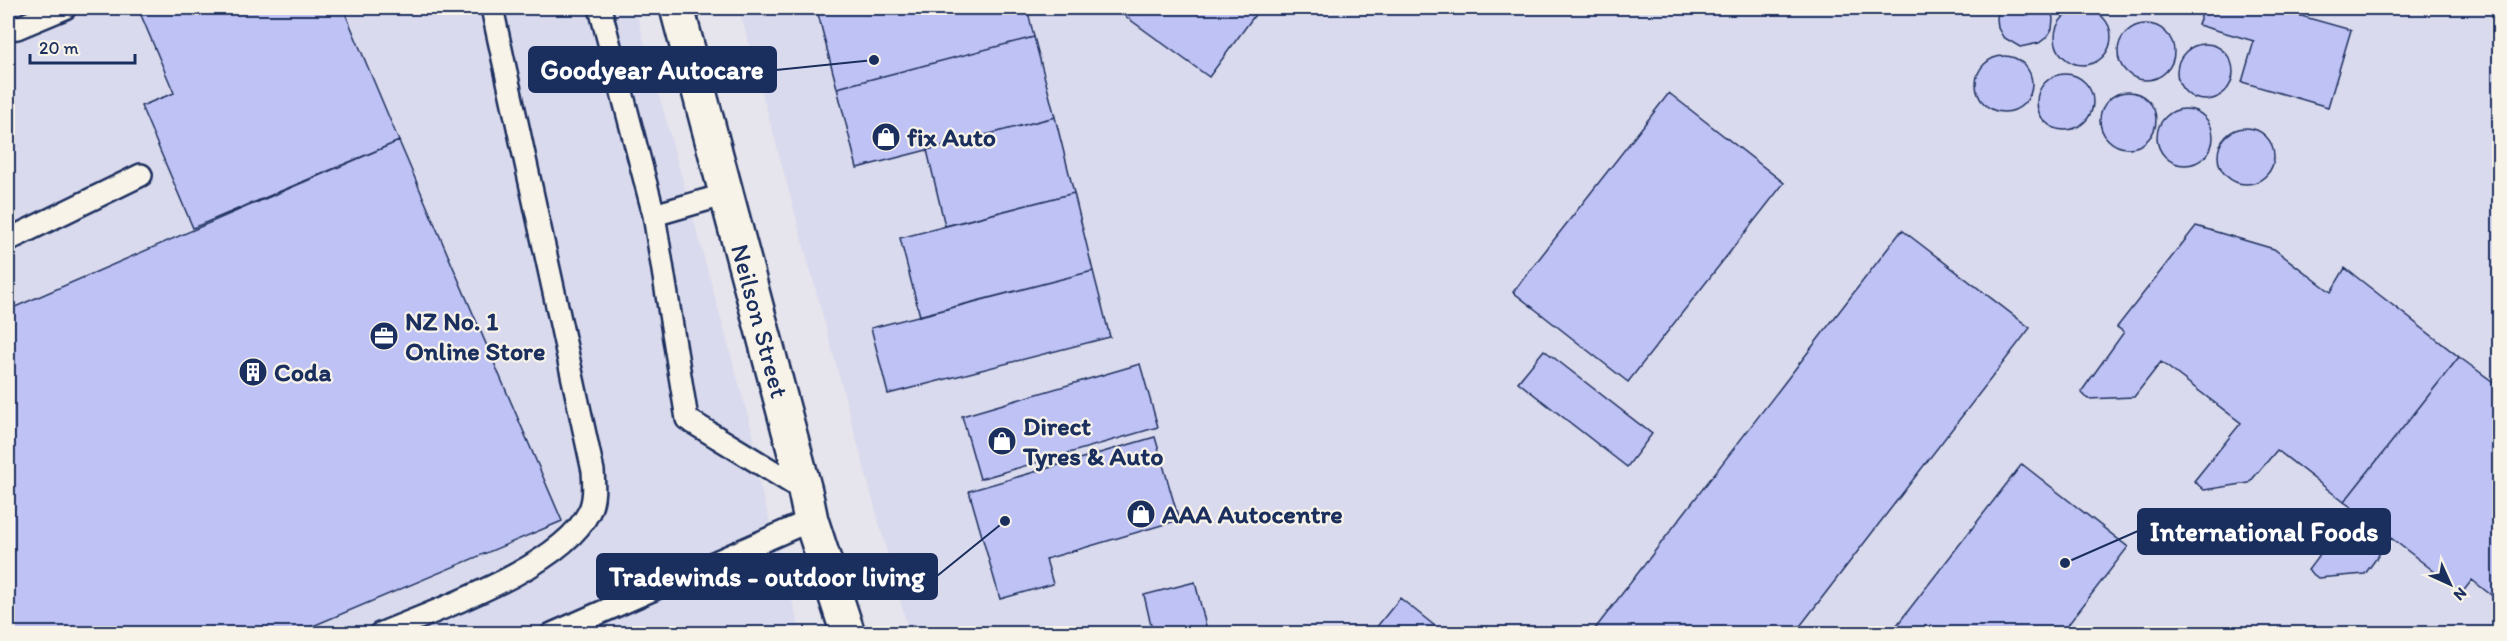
<svg xmlns="http://www.w3.org/2000/svg" width="2507" height="641" font-family="Itim,sans-serif">
	<style>
		.built { fill: #dadaee }
		.building { fill: #bfc2f4; stroke: #1b2f5e; stroke-width: 1.5 }
		.lines { fill: none; stroke-linecap: round; stroke-linejoin: round }
		.service-casing { stroke: #1b2f5e; stroke-width: 26 }
		.primary-casing { stroke: #1b2f5e; stroke-width: 38 }
		.service { stroke: #f7f3e8; stroke-width: 21 }
		.primary { stroke: #f7f3e8; stroke-width: 33 }
		.labels { text-anchor: middle; dominant-baseline: central; stroke-width: 4.5; stroke-linejoin: round; paint-order: stroke }
		.poi-label { font-size: 26px; font-weight: bold; fill: #1b2f5e; stroke: #f7f3e8; text-anchor: start }
		.street-label { font-size: 26px; fill: #1b2f5e; stroke: #f7f3e8 }
		.leader { fill: none; stroke: #1b2f5e; stroke-width: 2 }
		.callout-dot { fill: #1b2f5e; stroke: #f7f3e8; stroke-width: 2 }
		.callout { fill: #1b2f5e; stroke: #1b2f5e; stroke-width: 2 }
		.callout-label { font-size: 27px; text-anchor: middle; font-weight: bold; fill: #fff }
	</style>
	<rect width="100%" height="100%" fill="#e6e4ec"/>
	<filter id="ink" filterUnits="userSpaceOnUse"><feTurbulence type="fractalNoise" baseFrequency=".0167" numOctaves="2"/><feDisplacementMap in="SourceGraphic" scale="12" xChannelSelector="R" yChannelSelector="G"/><feConvolveMatrix kernelMatrix="1 2 1 2 8 2 1 2 1" color-interpolation-filters="sRGB"/></filter>
	<g filter="url(#ink)">
		<path class="built" d="M8,8h627l119,430 2,34 45,161h-793z
			M739,8h1760v625h-1590z"/>
		<path class="building" d="M138,8h205l56,133 -206,87 -52,-122 33,-13z
			M828,8h199l7,29 -197,51 -20,-78z
			M1114,8h146l-51,69z
			M1999,8h52l2,11 -1,10 -5,8 -8,6 -19,4 -17,-10 -5,-9 -1,-10z
			M2204,8h69l78,22 -23,77 -86,-25 12,-41 -56,-16z
			M2055 37a28 28 0 1 1 56 0a28 28 0 1 1-56 0Z
			M2118 52a28 28 0 1 1 56 0a28 28 0 1 1-56 0Z
			M1034,37l21,80 -198,51 -20,-80z
			M2177 72a28 28 0 1 1 56 0a28 28 0 1 1-56 0Z
			M1976 84a28 28 0 1 1 56 0a28 28 0 1 1-56 0Z
			M2037 102a28 28 0 1 1 56 0a28 28 0 1 1-56 0Z
			M2100 120a28 28 0 1 1 56 0a28 28 0 1 1-56 0Z
			M1669,93l115,90 -156,199 -115,-90z
			M2157 137a28 28 0 1 1 56 0a28 28 0 1 1-56 0Z
			M1055,117l19,76 -129,33 -18,-76z
			M2218 156a28 28 0 1 1 56 0a28 28 0 1 1-56 0Z
			M399,141l163,380 -268,113h-286v-324z
			M1074,193l19,78 -173,45 -20,-78z
			M2196,226l78,23 57,43 14,-24 114,89 -115,145 -67,-52 -28,33 -45,7 -10,-9 47,-58 -80,-61 -27,35 -46,2 -7,-7 43,-60 -7,-5z
			M1902,230l128,98 -236,306h-203z
			M1093,271l17,66 -222,57 -17,-66z
			M1544,350l108,84 -25,33 -109,-85z
			M2459,357l41,30v215l-28,-22 -10,13 -71,-55 -26,36 -47,4 -10,-8 46,-61 -10,-7z
			M1140,364l18,63 -178,52 -18,-63z
			M1155,437l24,83 -133,39 7,25 -53,15 -31,-108z
			M2022,464l106,83 -67,87h-171z
			M1195,582l13,52h-55l-9,-39z
			M1400,598l45,36h-74z"/>
		<g class="lines">
			<g class="service-casing">
				<path id="service" d="M600,8l54,207
					M8,29l9,-1 48,-20
					M727,194l-73,21 33,204 118,72
					M8,240l133,-65
					M380,634c56,-24 181,-66 209,-122 6,-12 5,-27 4,-41l-101,-463
					M552,634l259,-114"/>
			</g>
			<g class="primary-casing">
				<path id="primary" d="M677,8l128,483 6,29 37,114"/>
			</g>
			<use href="#service" class="service"/>
			<use href="#primary" class="primary"/>
		</g>
	</g>
	<defs>
		<g id="shop-disc" transform="scale(1.5)"><circle r="9.5" fill="#1b2f5e" stroke="#f7f3e8"/><path d="M-5-2.5h2.3a2.7 3.5 0 0 1 5.4 0H5L5.5 6h-11ZM-1.5-2.5h3a1.5 2.3 0 0 0-3 0Z" fill="#fff"/></g>
		<g id="office-disc" transform="scale(1.5)"><circle r="9.5" fill="#1b2f5e" stroke="#f7f3e8"/><path d="M-6-3h4V-5.5h4V-3h4V5H-6ZM-1-4.5V-3h2v-1.5ZM-6 0V1H6V0Z" fill="#fff"/></g>
		<g id="building-disc" transform="scale(1.5)"><circle r="9.5" fill="#1b2f5e" stroke="#f7f3e8"/><path d="M-4-6H4V6H1V3H-1V6H-4ZM-2.5-4.3h1.7v1.8h-1.7ZM.8-4.3h1.7v1.8H.8ZM-2.5-1h1.7V.8h-1.7ZM.8-1h1.7V.8H.8Z" fill="#fff"/></g>
	</defs>
	<g fill-rule="evenodd">
		<use href="#shop-disc" x="886" y="137"/>
		<use href="#office-disc" x="384" y="336"/>
		<use href="#building-disc" x="253" y="372"/>
		<use href="#shop-disc" x="1002" y="441"/>
		<use href="#shop-disc" x="1141" y="514"/>
	</g>
	<g class="labels">
		<g class="poi-label">
			<text x="907" y="137">fix Auto</text>
			<text x="405" y="321">NZ No. 1<tspan x="405" dy="30">Online Store</tspan></text>
			<text x="274" y="372">Coda</text>
			<text x="1023" y="426">Direct<tspan x="1023" dy="30">Tyres &amp; Auto</tspan></text>
			<text x="1162" y="514">AAA Autocentre</text>
		</g>
		<g class="street-label">
			<text transform="translate(760 321) rotate(75)">Neilson Street</text>
		</g>
	</g>
	<path class="leader" d="M874 60L776 70M2065 563L2138 531M1005 521L937 576"/>
	<g class="callout-dot">
		<circle cx="874" cy="60" r="6"/>
		<circle cx="2065" cy="563" r="6"/>
		<circle cx="1005" cy="521" r="6"/>
	</g>
	<g class="callout">
		<rect x="529" y="47" width="247" height="45" rx="6"/>
		<rect x="2138" y="509" width="252" height="45" rx="6"/>
		<rect x="597" y="554" width="340" height="45" rx="6"/>
	</g>
	<g class="callout-label">
		<text x="652" y="79">Goodyear Autocare</text>
		<text x="2264" y="541">International Foods</text>
		<text x="767" y="586">Tradewinds - outdoor living</text>
	</g>
	<rect width="2507" height="641" fill="none" stroke="#f7f3e8" stroke-width="30"/>
	<rect x="15" y="15" width="2477" height="611" fill="none" stroke="#1b2f5e" stroke-width="2" filter="url(#ink)"/>
	<g transform="translate(2450 584) rotate(135)" stroke="#f7f3e8" stroke-width="4.5" paint-order="stroke">
	<path d="M0-4.5L10 22L0 15L-10 22Z" fill="#1b2f5e"/>
	<text y="-9" font-size="16" font-weight="bold" text-anchor="middle" fill="#1b2f5e">N</text>
	</g>
	<path d="M30 54v9h105v-9" fill="none" stroke="#1b2f5e" stroke-width="3"/>
	<text x="39" y="54" font-size="18" fill="#1b2f5e" stroke="#f7f3e8" stroke-width="4.5" paint-order="stroke">20 m</text>
</svg>
